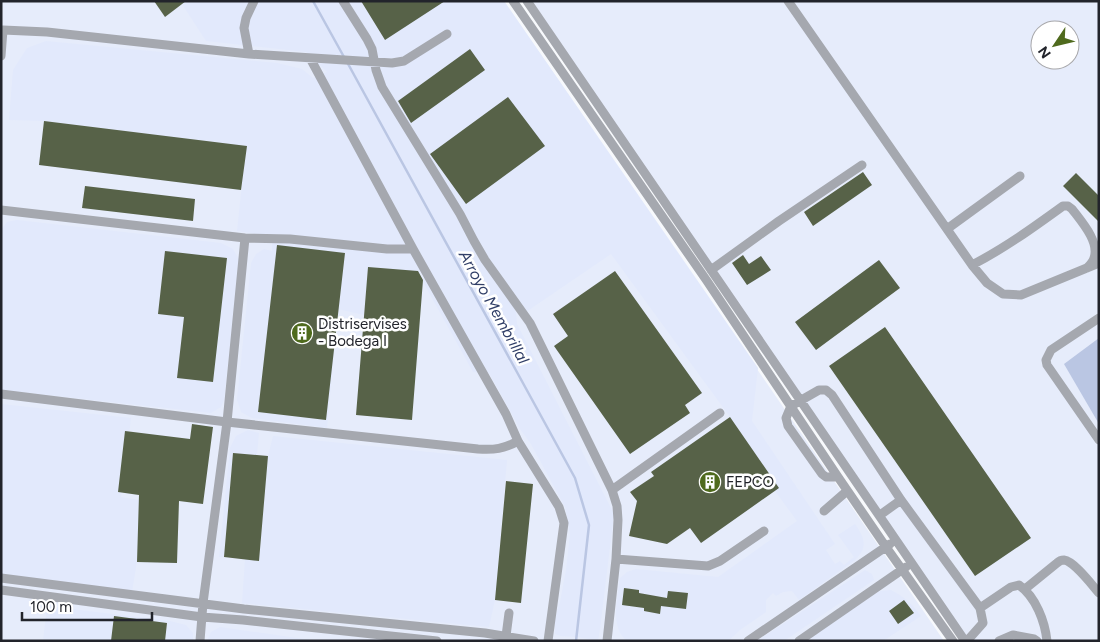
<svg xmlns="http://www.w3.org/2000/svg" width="1100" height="642" font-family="Figtree,sans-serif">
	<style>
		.built { fill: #e6ecfb; fill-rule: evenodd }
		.green { fill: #e2e9fc }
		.water { fill: #bac6e3 }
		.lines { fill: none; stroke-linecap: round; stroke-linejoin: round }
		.stream { stroke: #bac6e3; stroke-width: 2.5 }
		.building { fill: #576248 }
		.minor { stroke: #a5a8af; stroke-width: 9 }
		.labels { text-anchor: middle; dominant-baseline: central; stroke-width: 5; stroke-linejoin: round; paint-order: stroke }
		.poi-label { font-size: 15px; fill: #22242b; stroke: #fff; text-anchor: start }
		.water-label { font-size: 16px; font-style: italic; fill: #313f68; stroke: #fff }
	</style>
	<rect width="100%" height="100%" fill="#f7f9fc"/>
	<path class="built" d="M1,1h503l440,640h-943z
		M532,1h567v312l-4,2 4,-1v327h-133zM1040,30h30v30h-30z"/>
	<path class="green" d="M180,1h324l254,367 -6,53 83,123 -9,6 9,14 5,-3 4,4 10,-8 -16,-22 17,-11c10,14 13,24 0,36l-56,40 -7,-9 -9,1 -7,4 -3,-3 -7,7v12l-26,18 -12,11h-101c-18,-14 -9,-44 -7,-63l7,-6 9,-3 82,8 79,-56 -22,-30 4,-3 -49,-71 -119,-163 -85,58 -15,-11 5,11 1,12 97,190 -14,115 -2,12 -20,-4 -17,-1 -6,-2v-16l5,-16 6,-32 4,-36 -5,-27 -34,-63 -11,-15 -31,-56 -16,-1 -50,-90 1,-10 -56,-5 -4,48 -26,-6 -11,119 -75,-10 -11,-6 -4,-12 14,-137 5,-9 8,-5 8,2v-15l-35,-5 9,-85 -202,-25 -35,-1 4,-50 14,-22 19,-7 231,22 25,6 11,9 14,-6 -21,-20 -100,-11z
		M17,220l204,23 12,6 7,12 -16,139 -3,7 -10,6 -210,-23v-160l6,-8z
		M1,404l130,14 -10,79 18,3 -2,62 -5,30 -131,-17z
		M248,430l11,3 -2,22 -24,-2 -9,104h-5l11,-109 6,-12z
		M273,436l234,24 -12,140 -6,27 -247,-24 3,-44 14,1 9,-104z
		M865,570l7,4 2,6 -90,61h-27l102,-67z
		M891,590c14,7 21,14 30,26l-38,25h-73l2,-6 67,-44z
		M47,606l123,15 16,4 7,8v8h-150z
		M220,627l98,14h-111l4,-9z"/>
	<path class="water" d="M1099,338v86l-35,-60z"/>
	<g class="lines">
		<path class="stream" d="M313,1l31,56
			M347,62l228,416 14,47 -13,116"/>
	</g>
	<path class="building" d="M154,1h32l-21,16z
		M361,1h84l-60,39z
		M470,49l15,21 -74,53 -13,-22z
		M508,97l37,49 -79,58 -36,-50z
		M44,121l203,25 -6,44 -202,-25z
		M863,172l9,13 -59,41 -9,-14z
		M1076,173l23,23v26l-36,-36z
		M85,186l110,13 -2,22 -111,-13z
		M277,245l68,8 -19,167 -68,-8z
		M165,251l62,7 -14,124 -36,-4 7,-61 -26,-3z
		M743,255l6,9 12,-8 10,14 -24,15 -15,-22z
		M879,260l21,28 -84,62 -21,-28z
		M368,267l50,4 5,9 -11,140 -56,-5z
		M615,271l87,122 -17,12 5,8 -60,41 -76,-108 14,-10 -15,-22z
		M885,327l146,211 -56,38 -146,-210z
		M730,417l49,71 -78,55 -11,-15 -23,16 -38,-8 8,-35 -7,-9 24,-16 -3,-4z
		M192,424l21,3 -10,77 -24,-3 -2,62 -40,-1 2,-67 -21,-3 7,-61 65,8z
		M233,453l35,3 -9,105 -35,-4z
		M506,481l27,3 -12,119 -26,-3z
		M624,588l15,2v3l28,5 1,-7 20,2 -2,16 -25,-3 -1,8 -16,-3v-3l-22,-3z
		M904,600l10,13 -16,11 -9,-13z
		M114,616l53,7 -2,18h-54z"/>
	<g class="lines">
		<path class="minor" d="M343,1l24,38 5,10 4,21 6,17 78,127 14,27 11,19 45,63 82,167 5,16 1,14 -2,39 -9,82
			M513,1l194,280 131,196 48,70 67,94
			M527,1l438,640
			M788,1l184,264 15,18 16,11 18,1 78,-32
			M249,54l-5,-26 2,-10 8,-17
			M1,56l2,-26 44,2 202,22 143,9 12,-2 43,-27
			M310,58l103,191 93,165 12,27 41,66 5,16 -16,118
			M1,210l244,28 45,1 97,10h26
			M947,229l73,-53
			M972,265c33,-17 62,-38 91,-59h5l4,3c9,12 28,33 22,49 -1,4 -4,7 -7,10
			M711,270l68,-49 83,-56
			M1099,318l-48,32 -5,10 1,5 52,75
			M1,394l226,28 251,27c16,1 26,0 40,-8
			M838,477h-12l-4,-3 -34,-48 -2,-8 5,-12 28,-16h7l6,5 69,105 79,108 3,15 -16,18
			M612,490l108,-77
			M824,511l23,-20
			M880,515l21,-15
			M616,559l92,7 12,-5 44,-30
			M1,578l243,31 241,24 49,8
			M1025,589l32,-26c2,-2 4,-3 7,-3 10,1 28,25 35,33
			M1,590l201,27 41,3 194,21
			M980,608l31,-21 8,-2c17,12 26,37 28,56
			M506,636l3,-23
			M200,641l3,-38 24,-181 18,-184
			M748,641l142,-97
			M799,641l107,-74
			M999,641l14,-6 21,4 3,2"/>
	</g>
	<defs>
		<g id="building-disc" transform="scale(1.125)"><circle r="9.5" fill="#4f6a1d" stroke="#fff"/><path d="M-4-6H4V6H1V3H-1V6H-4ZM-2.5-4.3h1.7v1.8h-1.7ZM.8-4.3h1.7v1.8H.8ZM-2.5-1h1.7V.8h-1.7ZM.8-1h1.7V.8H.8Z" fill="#fff"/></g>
	</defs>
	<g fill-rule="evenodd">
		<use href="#building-disc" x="302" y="333"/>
		<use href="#building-disc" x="710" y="482"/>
	</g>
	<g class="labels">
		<g class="poi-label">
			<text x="318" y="324">Distriservises<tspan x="318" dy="17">- Bodega I</tspan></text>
			<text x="726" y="482">FEPCO</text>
		</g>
		<g class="water-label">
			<text transform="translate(494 307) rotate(61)">Arroyo Membrillal</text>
		</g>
	</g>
	<rect width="1100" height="642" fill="none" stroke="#22242b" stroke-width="5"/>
	<g transform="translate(1055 45) rotate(235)"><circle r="24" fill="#ffffff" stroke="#a7a7aa"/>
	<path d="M0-4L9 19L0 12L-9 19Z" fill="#4f6a1d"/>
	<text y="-8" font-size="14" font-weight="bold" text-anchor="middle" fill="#22242b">N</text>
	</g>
	<path d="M22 612v8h130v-8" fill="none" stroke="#22242b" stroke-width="2.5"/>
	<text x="30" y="612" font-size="15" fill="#22242b" stroke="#ffffff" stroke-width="4" paint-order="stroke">100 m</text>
</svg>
